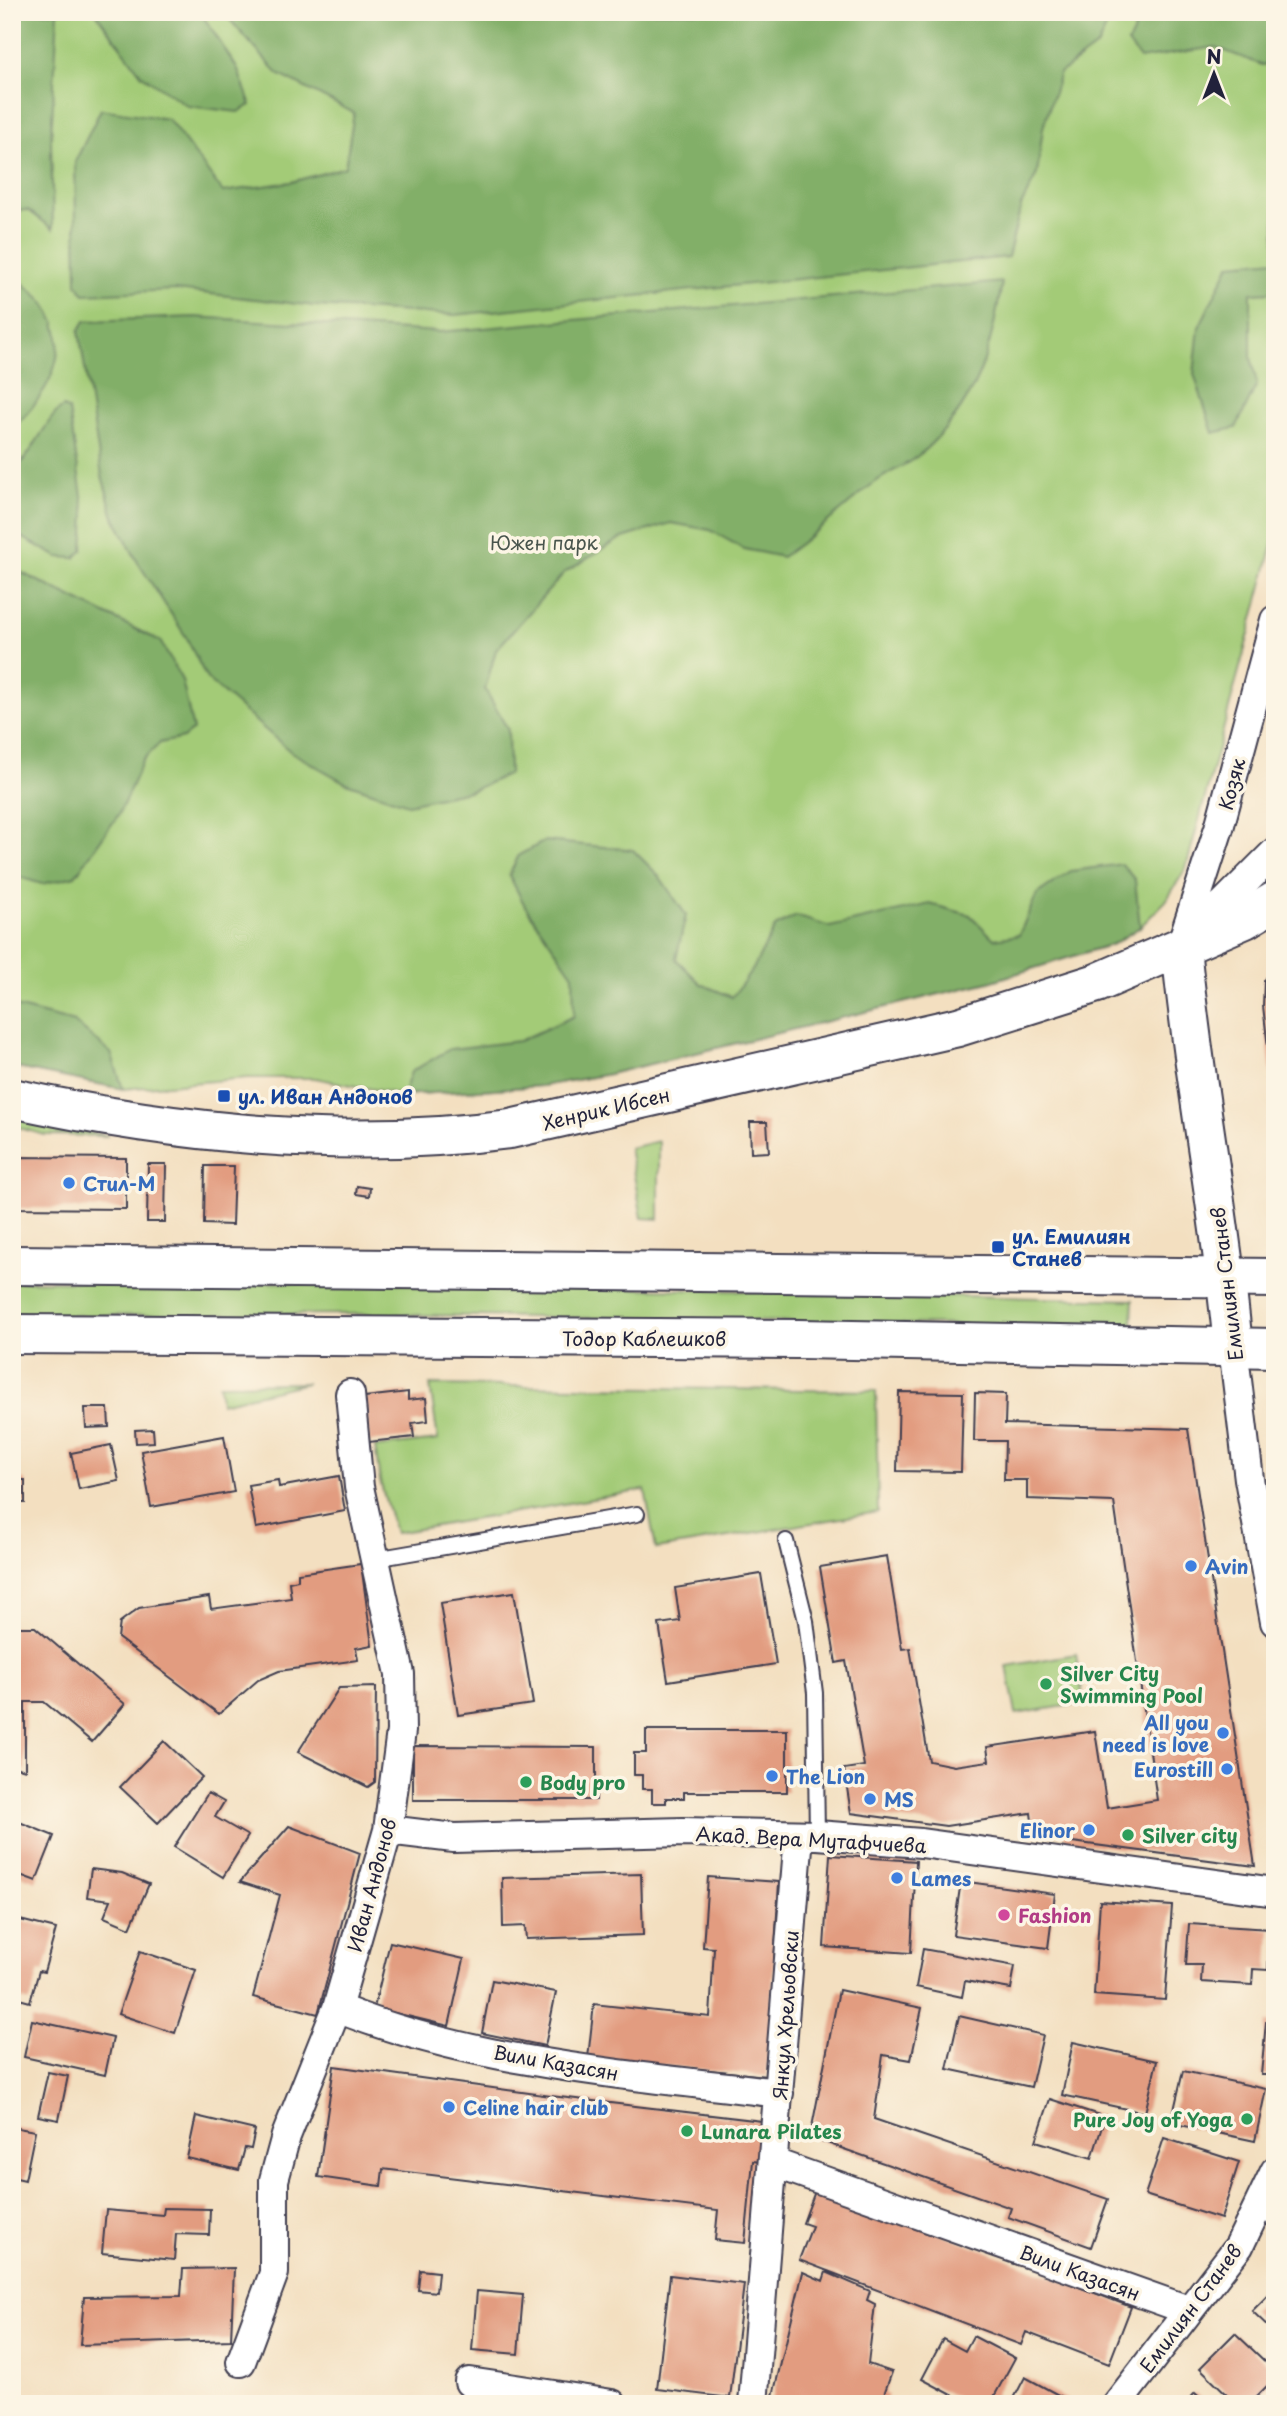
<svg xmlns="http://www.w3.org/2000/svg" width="1287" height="2416" font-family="'Playpen Sans',sans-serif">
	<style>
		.green { fill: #a3cb77; stroke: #627659; stroke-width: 2 }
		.forest { fill: #82af68; stroke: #526852; stroke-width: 2 }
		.building { fill: #e29c80 }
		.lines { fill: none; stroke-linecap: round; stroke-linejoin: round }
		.lane-casing { stroke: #413e4f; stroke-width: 18 }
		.street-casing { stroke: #413e4f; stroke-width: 32 }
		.secondary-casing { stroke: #413e4f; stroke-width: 42 }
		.primary-casing { stroke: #413e4f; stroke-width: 42 }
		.lane { stroke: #fff; stroke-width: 14 }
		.street { stroke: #fff; stroke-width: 28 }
		.secondary { stroke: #fff; stroke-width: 38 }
		.primary { stroke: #fff; stroke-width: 38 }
		.transit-dot { fill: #1a4fb4; stroke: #fcf5e5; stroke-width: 2.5 }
		.shop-dot { fill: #3f7fe0; stroke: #fcf5e5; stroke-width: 2.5 }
		.leisure-dot { fill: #2e9e5b; stroke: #fcf5e5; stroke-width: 2.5 }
		.hotel-dot { fill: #d1479c; stroke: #fcf5e5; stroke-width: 2.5 }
		.labels { text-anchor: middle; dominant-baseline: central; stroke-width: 7; stroke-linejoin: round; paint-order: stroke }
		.park-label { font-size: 19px; fill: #49554d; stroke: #fcf5e5 }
		.street-label { font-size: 19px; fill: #22223b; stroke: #fcf5e5 }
		.transit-label { font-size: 19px; font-weight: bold; fill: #164399; stroke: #fcf5e5; text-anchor: start }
		.shop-label { font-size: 19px; font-weight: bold; fill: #366cbe; stroke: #fcf5e5; text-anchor: start }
		.leisure-label { font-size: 19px; font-weight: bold; fill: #27864d; stroke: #fcf5e5; text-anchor: start }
		.hotel-label { font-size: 19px; font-weight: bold; fill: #b23c85; stroke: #fcf5e5; text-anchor: start }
	</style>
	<rect width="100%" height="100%" fill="#fcf5e5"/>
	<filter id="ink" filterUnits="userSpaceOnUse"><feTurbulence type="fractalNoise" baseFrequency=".0143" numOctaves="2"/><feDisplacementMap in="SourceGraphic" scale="14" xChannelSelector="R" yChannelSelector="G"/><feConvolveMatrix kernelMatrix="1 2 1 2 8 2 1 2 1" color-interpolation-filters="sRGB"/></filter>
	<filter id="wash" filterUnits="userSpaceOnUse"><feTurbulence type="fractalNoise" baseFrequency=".00686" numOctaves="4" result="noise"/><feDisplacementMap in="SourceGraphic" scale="28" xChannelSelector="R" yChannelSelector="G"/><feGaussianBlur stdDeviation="1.57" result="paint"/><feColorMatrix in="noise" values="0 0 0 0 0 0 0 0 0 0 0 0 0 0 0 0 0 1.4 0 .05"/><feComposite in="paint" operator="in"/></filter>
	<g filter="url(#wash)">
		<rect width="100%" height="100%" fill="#f3dfc0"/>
		<path class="green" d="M12,12h1263v525l-89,331 -20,33 -26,26 -27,17 -124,38 -380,92 -67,12 -139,9 -88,-17h-68l-124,11 -111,-22z
			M12,1116l96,20 -63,-1 -33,-9z
			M659,1141v78l-17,-1 -13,-70z
			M12,1281l378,2 743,17 -1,28 -767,-14 -353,2z
			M307,1383l-86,20 -2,-19z
			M430,1385l446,6 2,121 -222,37 -11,-59 -250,43 -15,-52 -5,-34 63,-7z
			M1076,1654l8,49 -68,11 -9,-48z"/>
		<path class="forest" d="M12,12h46l-7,127 2,90 -25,-19 -16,1v-117l5,-4 -5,-22z
			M95,12l106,1 36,55 14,37 -13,7 -50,-6 -46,-31z
			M223,12h890l-15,33 -38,28 -17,55 -6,46 -16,32 -13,51 -553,58 -140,-9 -139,-16 -92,4 -7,-10 -2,-122 26,-53 67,10 55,73 68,-10 54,-15 9,-54 -76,-39z
			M1157,12h118v51l-13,2 -47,-18 -75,12 -12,-16 9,-18z
			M1275,260v32l-24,1v64l6,27 -21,44 -23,5 -19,-59 5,-47 31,-63z
			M12,274c11,10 25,19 33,30 32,44 1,93 -33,125z
			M1002,282c-11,71 -26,124 -83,173 -15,12 -35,19 -50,32 -29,24 -56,48 -87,70l-38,-8 -34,-19 -39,-7 -51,16 -56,34 -68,77 -11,39 23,41 1,44 -36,16 -65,14 -62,-21 -55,-31 -84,-73 -21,-42 -49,-76 -23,-44 -12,-41 -23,-145 6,-10 110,-4 244,15z
			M63,407l6,3 16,106 -2,34 -8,8 -17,-1 -46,-25v-60c20,-15 35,-56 51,-65z
			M12,568l148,73 22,39 11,50 -10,8 -23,5 -17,17 -24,54 -44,62 -33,8 -30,-9z
			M545,841l88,9 26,26 27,39 -10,44 25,25 31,13 21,-28 22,-42 21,-11 34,11 100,-23 40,11 24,24 25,-4 18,-41 34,-23 51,-7 13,16 5,47 -27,17 -124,38 -380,92 -67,12 -139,9 8,-23 39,-23 69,-8 55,-25 -1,-41 -48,-69 -16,-31 10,-20z
			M12,1006l62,16 37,31 12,36 -111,-22z"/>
		<g id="blocks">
			<path class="building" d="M1274,762h1v32l-6,-11z
				M1275,964v125h-2l-10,-83 1,-25z
				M750,1122h17l2,30 -18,1z
				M12,1157l114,1v51l-114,-1z
				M148,1164h18l-1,58h-18z
				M205,1166h29l-2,59 -28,-1z
				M357,1186l13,2 -1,8 -13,-2z
				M408,1392v8l18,-2 2,23 -16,2 2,14 -45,5 -4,-45z
				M899,1392l64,1 -2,79 -64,-1z
				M975,1393l31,1 -1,30 183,5 67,437 -190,-25 -1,-9 -30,4 -3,-23 -85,13 -95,-13 -7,-44 20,-3 -18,-105 -10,2 -16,-96 67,-11 15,93 8,-1 19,113 25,5 35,-5 -2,-14 108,-16 12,77 50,-8 -43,-298 -87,-3v-19h-23l1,-39h-31z
				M85,1408h23l1,19 -23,1z
				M153,1429l1,13 -18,1 -1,-13z
				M224,1436l10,56 -83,15 -10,-56z
				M111,1445l8,36 -40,8 -8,-36z
				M339,1476l6,35 -89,17 -8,-43 30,-5 1,7z
				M12,1480h13v23h-13z
				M361,1564l11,81 -16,3 2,12 -79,11 -21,9 -39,34 -101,-76 2,-16 19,-14 70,-11 2,12 80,-11 -2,-16 9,-2v-7z
				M761,1574l15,90 -108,17 -9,-57 21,-3 -5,-33z
				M514,1592l19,112 -75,11 -18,-112z
				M12,1627h23l90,77 -33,38 -48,-40h-19v68l-13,-4z
				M376,1687l-1,95 -7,5 -70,-35 41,-64z
				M646,1730h141v62h-103v6h-18v5h-14v-14h-10v-14h-8v-22h12z
				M164,1741l38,36 -44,46 -38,-36z
				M413,1746l183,1v53h-183z
				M208,1793l16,9 -9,15 33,19 -25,41 -49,-30z
				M12,1819l42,17 -18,45 -24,-9z
				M289,1826l71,27 -42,161 -65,-17 27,-102 -40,-13z
				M830,1855l86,6 -5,92 -87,-6z
				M91,1869l31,4 27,11 -19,44 -26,-11 7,-17 -24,-3z
				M641,1874l2,61 -117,4 -1,-13 -22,1 -1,-49z
				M708,1877l71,5 -12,194 -179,-18 6,-54 116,13 4,-69 -11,-1z
				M961,1881l94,13 -7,54 -95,-13z
				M1100,1901l72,5 -7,94 -71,-5z
				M12,1918l44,11 -12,43 -5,-1 -9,31 -18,-5z
				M1189,1924l81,5 -2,41 -15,-1 -1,16 -51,-3 1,-17h-16z
				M390,1942l74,17 -15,67 -75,-18z
				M923,1949l92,17 -4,23 -46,-8 -3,16 -46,-10z
				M140,1951l56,19 -21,63 -57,-19z
				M492,1980l64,12 -11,54 -63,-13z
				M839,1990l83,18 -11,52 -28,-5 -9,64 234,80 -17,48 -83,-30 3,-9 -201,-71z
				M959,2016l84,19 -12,52 -84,-18z
				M32,2020l81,18 -8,37 -81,-18z
				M1266,2022l9,1v52h-14z
				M1073,2042l84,19 -12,52 -83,-18z
				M334,2066l217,30 219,26 -4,41 -13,-2 -8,82 -30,-3 3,-30 -335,-41 -2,17 -63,-9z
				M1183,2071l83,18 -11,52 -84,-18z
				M48,2072l20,4 -9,44 -21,-4z
				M1050,2099l55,18 -13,41 -56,-17z
				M196,2116l59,14 -4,19 -6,-1 -6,22 -52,-12z
				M12,2127l23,4 -10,49 -13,-3z
				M1164,2138l75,24 -18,57 -76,-24z
				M817,2186l314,121 -22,57 -83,-32 -5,13 -222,-85 13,-34 -9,-3z
				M164,2208l46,1 -1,26 -33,-1 -2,26 -72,-7 4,-43 57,5z
				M234,2268l-3,72 -151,5 4,-48 97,-1 2,-27z
				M420,2270l18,2 -2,20 -18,-2z
				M803,2272l20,9 3,-9 44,19 -3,9 8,4 -7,60 24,8 -8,22 4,1 -4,9h-113z
				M670,2275l74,9 -14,114 -73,-9z
				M1275,2288v45l-23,-22z
				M477,2291l46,4 -5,59 -46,-4z
				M1235,2333l40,38v7l-26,26h-12l-37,-36z
				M973,2336l42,22 -25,46h-21l-47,-25 21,-40 22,12z
				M1025,2377l50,27h-64z
				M1195,2393l12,11h-22z"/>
		</g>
	</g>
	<g filter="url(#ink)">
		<use href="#blocks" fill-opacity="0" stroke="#413e4f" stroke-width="2"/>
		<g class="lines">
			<g class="lane-casing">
				<path id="lane" d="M786,1541l20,80 9,72 2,142
					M375,1559l262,-45
					M1260,2204l15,18"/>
			</g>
			<g class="street-casing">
				<path id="street" d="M1190,937l85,-85
					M1181,946l38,-118 56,-208
					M1233,1347l16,132 26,143
					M388,1830l66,8 229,-6 134,3 104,8 354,49
					M337,2008c140,56 294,67 442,85
					M774,2163l414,147
					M241,2362l33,-89v-93l12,-44 51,-128 51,-178 13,-99 -1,-57 -41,-187 -9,-93
					M469,2382l143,22
					M753,2404l46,-569
					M1117,2404l122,-158 36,-75"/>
			</g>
			<g class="secondary-casing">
				<path id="secondary" d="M1181,946c12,134 40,267 52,401
					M12,1098c164,35 332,53 498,31l448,-102 139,-44 148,-64 30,-18"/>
			</g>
			<g class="primary-casing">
				<path id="primary" d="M12,1265l1263,13
					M12,1334l787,5 476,9"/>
			</g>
			<use href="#lane" class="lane"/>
			<use href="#street" class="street"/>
			<use href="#secondary" class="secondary"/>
			<use href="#primary" class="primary"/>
		</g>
	</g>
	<g class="transit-dot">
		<rect x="217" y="1089" width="14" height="14" rx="3.5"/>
		<rect x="991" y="1240" width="14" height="14" rx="3.5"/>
	</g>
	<g class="shop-dot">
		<circle cx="69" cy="1183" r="7"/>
		<circle cx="1191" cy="1566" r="7"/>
		<circle cx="1223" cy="1733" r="7"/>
		<circle cx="1227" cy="1769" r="7"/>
		<circle cx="772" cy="1776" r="7"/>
		<circle cx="870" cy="1799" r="7"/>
		<circle cx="1089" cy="1830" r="7"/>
		<circle cx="897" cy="1878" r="7"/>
		<circle cx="449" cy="2107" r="7"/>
	</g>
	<g class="leisure-dot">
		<circle cx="1046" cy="1684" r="7"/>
		<circle cx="526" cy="1782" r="7"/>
		<circle cx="1128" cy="1835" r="7"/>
		<circle cx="1247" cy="2119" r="7"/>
		<circle cx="687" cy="2131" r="7"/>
	</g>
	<circle class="hotel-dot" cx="1004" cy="1915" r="7"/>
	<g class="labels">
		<g class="park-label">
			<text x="544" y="542">Южен парк</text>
		</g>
		<g class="street-label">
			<text transform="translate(1231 784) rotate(-75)">Козяк</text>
			<text transform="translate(606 1108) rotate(-13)">Хенрик Ибсен</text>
			<text transform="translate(1226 1284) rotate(-97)">Емилиян Станев</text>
			<text x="644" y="1338">Тодор Каблешков</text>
			<text transform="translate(811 1839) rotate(3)">Акад. Вера Мутафчиева</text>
			<text transform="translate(371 1885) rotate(-75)">Иван Андонов</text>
			<text transform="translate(785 2015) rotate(-86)">Янкул Хрельовски</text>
			<text transform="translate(556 2062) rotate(10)">Вили Казасян</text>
			<text transform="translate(1080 2272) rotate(20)">Вили Казасян</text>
			<text transform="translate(1190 2308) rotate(-53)">Емилиян Станев</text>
		</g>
		<g class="transit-label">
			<text x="238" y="1096">ул. Иван Андонов</text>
			<text x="1012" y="1236">ул. Емилиян<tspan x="1012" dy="22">Станев</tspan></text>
		</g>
		<g class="shop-label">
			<text x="83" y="1183">Стил-М</text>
			<text x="1205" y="1566">Avin</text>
			<text x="1209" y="1722" text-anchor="end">All you<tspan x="1209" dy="22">need is love</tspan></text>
			<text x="1213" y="1769" text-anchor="end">Eurostill</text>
			<text x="786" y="1776">The Lion</text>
			<text x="884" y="1799">MS</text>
			<text x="1075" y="1830" text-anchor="end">Elinor</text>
			<text x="911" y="1878">Lames</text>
			<text x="463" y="2107">Celine hair club</text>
		</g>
		<g class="leisure-label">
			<text x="1060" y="1673">Silver City<tspan x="1060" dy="22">Swimming Pool</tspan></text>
			<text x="540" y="1782">Body pro</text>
			<text x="1142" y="1835">Silver city</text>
			<text x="1233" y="2119" text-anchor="end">Pure Joy of Yoga</text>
			<text x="701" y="2131">Lunara Pilates</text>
		</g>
		<g class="hotel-label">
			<text x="1018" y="1915">Fashion</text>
		</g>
	</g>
	<rect width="1287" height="2416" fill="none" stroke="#fcf5e5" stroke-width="42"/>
	<g transform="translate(1214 74)" stroke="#fcf5e5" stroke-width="5" paint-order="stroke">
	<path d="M0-5L12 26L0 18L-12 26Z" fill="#22223b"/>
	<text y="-10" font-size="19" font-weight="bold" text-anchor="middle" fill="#22223b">N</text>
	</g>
</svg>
